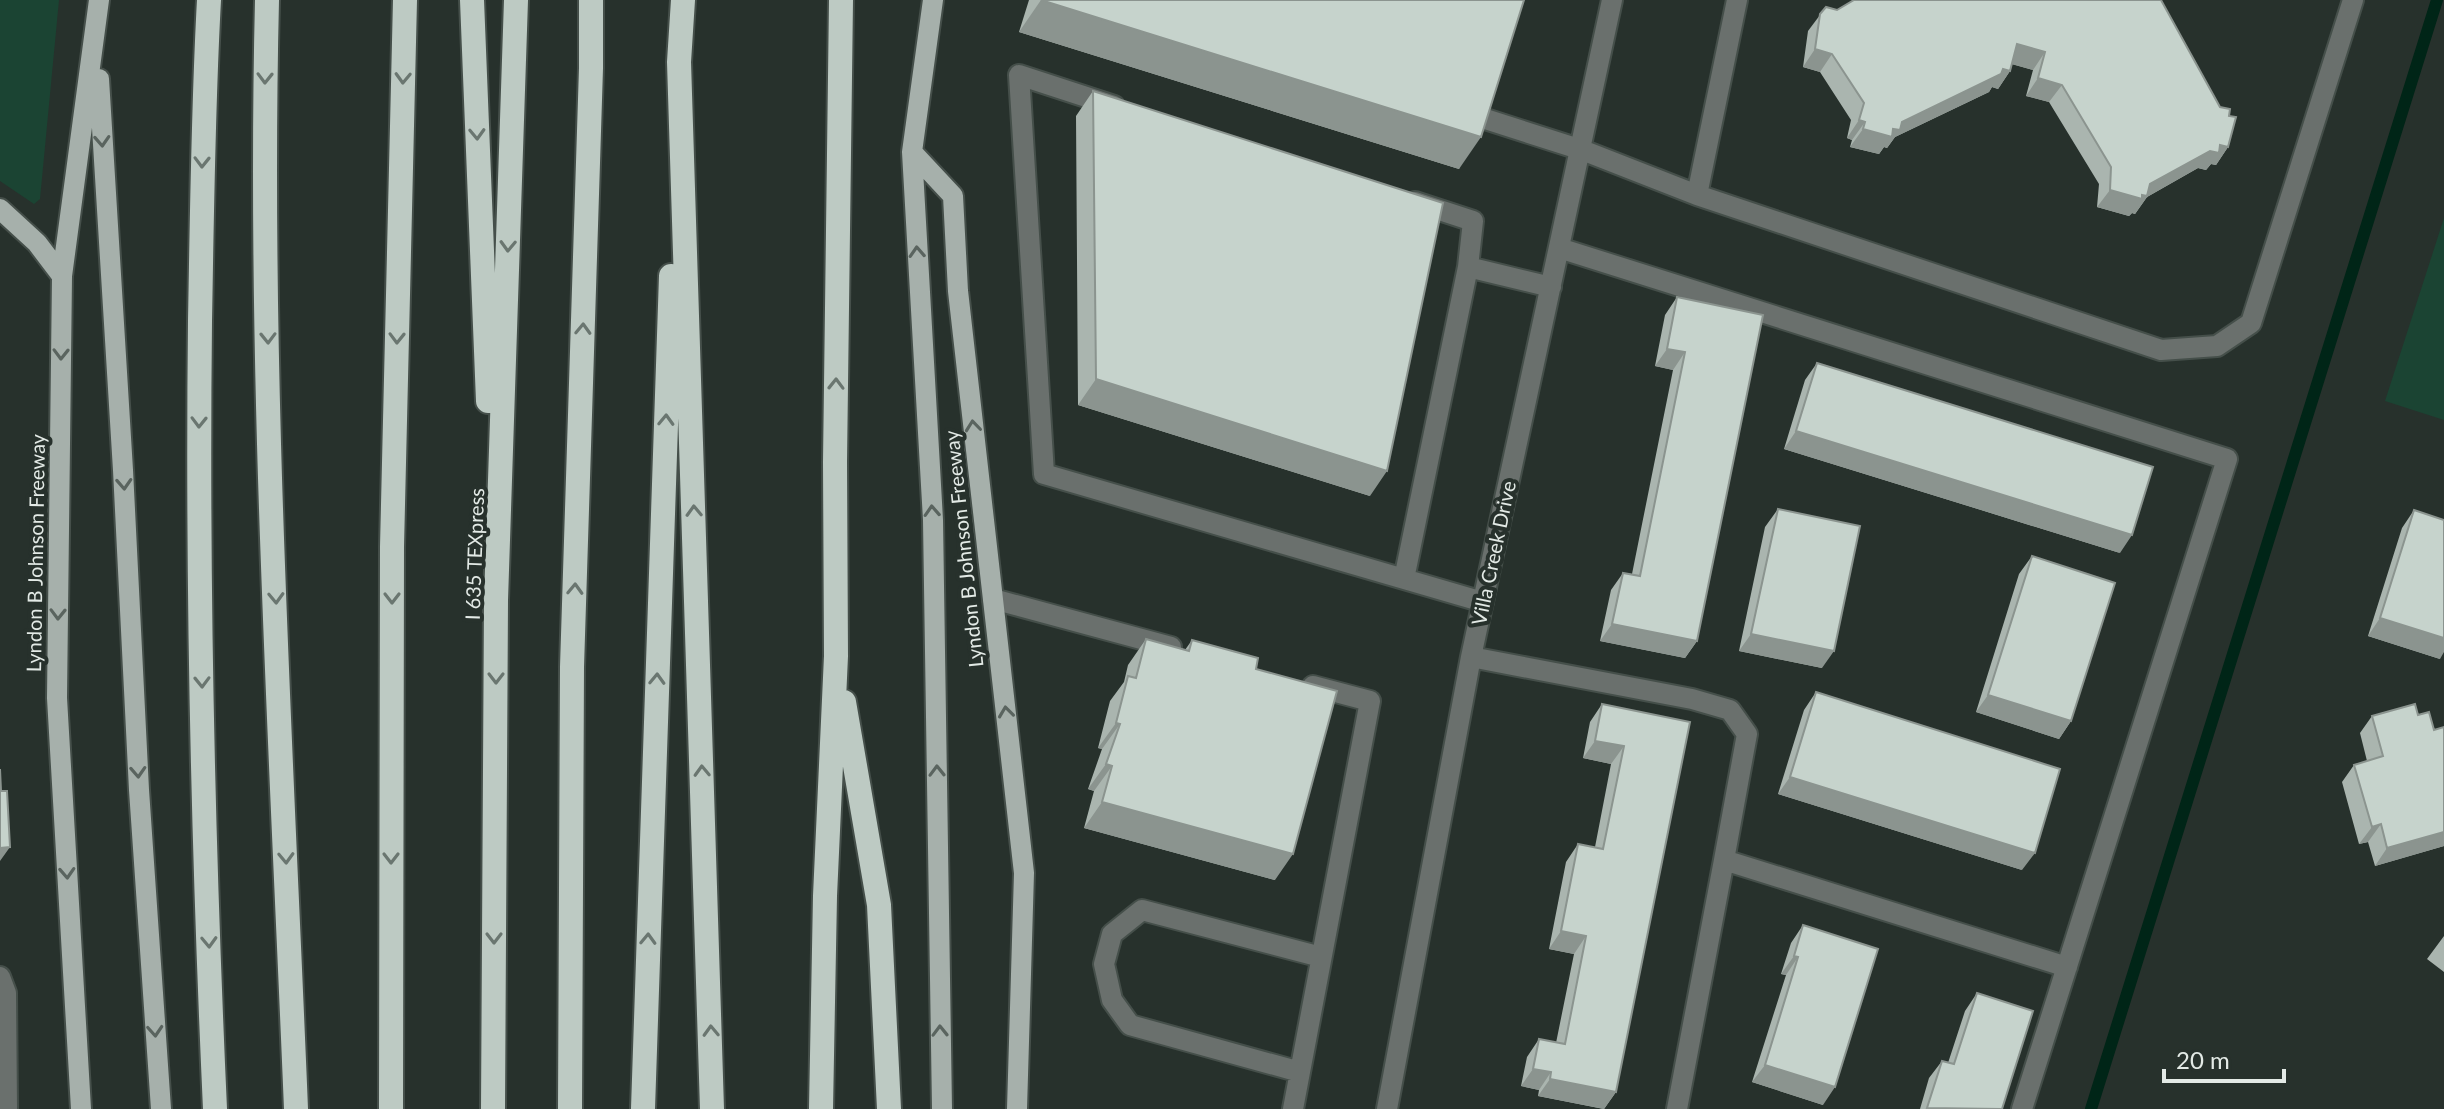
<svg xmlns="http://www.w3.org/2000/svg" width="2444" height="1109" font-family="Lato,sans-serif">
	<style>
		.green { fill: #1b4433 }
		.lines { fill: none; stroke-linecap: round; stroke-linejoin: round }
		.stream { stroke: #002517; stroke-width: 12 }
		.minor-casing { stroke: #454f4a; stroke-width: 24 }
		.major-casing { stroke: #454f4a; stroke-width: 24 }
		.highway-casing { stroke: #454f4a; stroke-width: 28 }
		.minor { stroke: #6a706d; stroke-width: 20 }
		.major { stroke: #a6b0ab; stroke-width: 20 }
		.highway { stroke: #bdcac3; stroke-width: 24 }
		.wall { fill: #aab5af }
		.shaded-wall { fill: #8b948f }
		.building { fill: #c6d3cc; stroke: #8b948f; stroke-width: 2 }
		.oneway { stroke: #6a7670 }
		.oneway2 { stroke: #5a645f }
		.labels { text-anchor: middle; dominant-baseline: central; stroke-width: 8; stroke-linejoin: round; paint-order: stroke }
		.street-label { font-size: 20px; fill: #e3eae6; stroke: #27312c }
	</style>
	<rect width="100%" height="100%" fill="#27312c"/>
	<path class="green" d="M0,0h59l-19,199 -6,5 -34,-23z
		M2444,218v202l-59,-19z"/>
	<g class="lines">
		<path class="stream" d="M2091,1109l346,-1109"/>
		<g class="minor-casing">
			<path id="minor" d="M1737,0l-40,195 464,155 56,-4 34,-23 102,-323
				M1114,106l-95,-31 25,399 439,128
				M1476,116l106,34 115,45
				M1415,202l58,19 -5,46 83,20
				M1559,248l668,211 -205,650
				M1404,579l64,-312
				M993,599l178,48
				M1471,657l221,42 38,11 17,24 -23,126 343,107
				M0,977l6,16 1,116
				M1300,1072l-170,-47 -18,-25 -8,-36 8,-30 30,-24 179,47
				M1293,1109l77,-408 -57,-15
				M1387,1109l84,-452 141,-657
				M1677,1109l47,-249"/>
		</g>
		<g class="major-casing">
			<path id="major" d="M933,0l-21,152 21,368 9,589
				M99,79l24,391 16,320 22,319
				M912,152l41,44 5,95 66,582 -7,236
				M0,209l37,34 25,33
				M81,1109l-24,-411 5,-422 37,-276"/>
		</g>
		<g class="highway-casing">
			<path id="highway" d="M209,0c-6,107 -7,214 -9,321 -3,263 3,526 15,788
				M267,0c-9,369 14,740 29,1109
				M472,0l16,401
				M683,0l-4,62 33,1047
				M844,702l35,203 10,204
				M391,1109l1,-562 13,-547
				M493,1109l3,-509 20,-600
				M570,1109l2,-442 19,-599v-68
				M643,1109l28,-833
				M821,1109l4,-213 11,-240 -1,-194 6,-462"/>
		</g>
		<use href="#minor" class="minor"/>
		<use href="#major" class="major"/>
		<use href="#highway" class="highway"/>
	</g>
	<path class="wall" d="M1029,0h495l-65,169 -440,-137z
		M2161,0l59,107 9,9 -1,31 -12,18 -5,-1 -5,6 -8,-2 -51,29 -12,17 -3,-1 -3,3 -32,-9 2,-23 -50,-82 -23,-6 7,-26 -21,-6 -2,7 -12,18 -6,-2 -3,5 -94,45 -8,11 -3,-1 -5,7 -29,-7 2,-7 -5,-2 4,-18 -31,-48 -17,-5 5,-36 18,-24 11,3z
		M1093,91l277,405 -292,-91 -2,-289z
		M1677,297l86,18 -66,326 -12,17 -85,-17 11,-51 12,-17 9,1 41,-204 -18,-4 10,-51z
		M1817,363l303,190 -336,-104 21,-69z
		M1778,509l44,159 -83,-17 26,-124z
		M2414,510l26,149 -72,-23 34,-108z
		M2032,556l39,165 -12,18 -83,-27 43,-138z
		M1146,639l39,11 7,-10 64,29 19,211 -191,-52 10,-37 -6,-2 14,-40 -4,-1 12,-47 14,-19 4,-17z
		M1816,692l206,178 -244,-76 26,-84z
		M1602,704l88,18 -74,370 -12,17 -66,-13 1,-6 -18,-4 6,-29 12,-18 17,4 18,-89 -25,-5 17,-87 12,-18 17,3 16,-83 -28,-6 7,-36z
		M2372,716l72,130 -69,20 -7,-24 -9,2 -17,-62 12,-17 13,-4 -7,-28z
		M1803,925l20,180 -71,-23 34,-107 -5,-1 10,-31z
		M2444,936v36l-17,-13z
		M1977,993l25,116h-82l9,-31 13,-17 6,2 17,-52z"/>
	<path class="shaded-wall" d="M1041,0l440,137 -22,32 -440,-137z
		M2017,44l28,8 -12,18 -29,-8z
		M1815,49l17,5 -12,18 -17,-5z
		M2003,69l7,2 -12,18 -6,-2 -3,5 -94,45 -8,11 -3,-1 -5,7 -29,-7 13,-18h30l9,-7z
		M2038,78l24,7 -13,17 -23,-6z
		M1859,120l6,2 -13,18 -5,-2z
		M2220,145l8,2 -12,18 -5,-1 -5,6 -8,-2 -51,29 -12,17 -3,-1 -3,3 -32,-9 13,-17 40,-6z
		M1667,349l18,3 -12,18 -18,-4z
		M1096,379l291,92 -17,25 -292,-91z
		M1796,431l336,104 -12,18 -336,-104z
		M2380,618l64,20v14l-4,7 -72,-23z
		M1612,624l85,17 -12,17 -85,-17z
		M1751,634l83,17 -12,17 -83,-17z
		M1988,695l83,26 -12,18 -83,-27z
		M1116,723l4,1 -18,25 -4,-1z
		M1595,741l29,5 -13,18 -28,-6z
		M1106,764l6,2 -18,25 -6,-2z
		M1790,777l245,76 -13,17 -244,-76z
		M1102,802l191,52 -18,26 -191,-52z
		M2381,824l-13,18 -9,2 13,-17z
		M2444,832v14l-69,20 12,-18z
		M10,847l-10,14v-13z
		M1561,931l25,5 -12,18 -25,-5z
		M1794,956l4,1 -12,18 -5,-1z
		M1765,1065l70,22 -12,18 -71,-23z
		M1533,1069l18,3 -12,18 -18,-4z
		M1550,1079l66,13 -12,17 -66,-13z"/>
	<path class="building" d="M1041,0h483l-43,137z
		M1854,0h307l59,107 10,2 -1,7 7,1 -8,30 -8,-2 -1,8 -9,-2 -60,33 -3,12 -5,-1v4l-32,-9 1,-23 -49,-82 -24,-7 7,-26 -28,-8 -7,27 -7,-2 -2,5 -99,48 -2,8 -7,-1 -1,8 -29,-8 2,-7 -6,-2 5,-17 -32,-49 -17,-5 5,-35 6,-7 11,3z
		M1093,91l350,112 -56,268 -291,-92z
		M1677,297l86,18 -66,326 -85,-17 11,-51 17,3 45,-224 -18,-3z
		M1817,363l336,104 -21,68 -336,-104z
		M1778,509l82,17 -26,125 -83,-17z
		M2414,510l30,10v118l-64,-20z
		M2032,556l83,27 -44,138 -83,-26z
		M1146,639l43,12 3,-11 66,18 -2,11 81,22 -44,163 -191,-52 10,-36 -6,-2 14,-40 -4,-1 12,-47 8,2z
		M1816,692l244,77 -25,84 -245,-76z
		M1602,704l88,18 -74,370 -66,-13 1,-7 -18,-3 6,-30 26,5 21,-108 -25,-5 17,-87 25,5 21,-103 -29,-5z
		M2415,704l3,11 11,-3 5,18 10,-3v105l-57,16 -6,-24 -9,3 -18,-62 29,-9 -11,-40z
		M0,769l1,22h6l3,56 -10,1z
		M1803,925l75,24 -43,138 -70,-22 33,-108 -4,-1z
		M1977,993l56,18 -31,98 -75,-1 15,-47 12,3z"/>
	<defs><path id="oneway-chevron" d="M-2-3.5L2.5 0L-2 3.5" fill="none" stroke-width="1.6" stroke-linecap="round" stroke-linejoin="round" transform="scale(2)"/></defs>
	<g class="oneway">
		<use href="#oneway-chevron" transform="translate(265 78) rotate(91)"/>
		<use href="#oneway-chevron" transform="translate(403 78) rotate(92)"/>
		<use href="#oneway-chevron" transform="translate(477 134) rotate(88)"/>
		<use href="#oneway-chevron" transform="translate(202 162) rotate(91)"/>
		<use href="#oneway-chevron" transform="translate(508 246) rotate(92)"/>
		<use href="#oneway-chevron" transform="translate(583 329) rotate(-88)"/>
		<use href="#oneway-chevron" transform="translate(268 338) rotate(89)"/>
		<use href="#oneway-chevron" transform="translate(397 338) rotate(91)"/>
		<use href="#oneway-chevron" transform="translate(836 384) rotate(-89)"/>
		<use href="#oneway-chevron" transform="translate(666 420) rotate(-88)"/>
		<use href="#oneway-chevron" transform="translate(199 422) rotate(91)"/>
		<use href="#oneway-chevron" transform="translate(694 511) rotate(-92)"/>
		<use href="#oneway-chevron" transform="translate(575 589) rotate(-88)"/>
		<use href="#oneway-chevron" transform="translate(276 598) rotate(88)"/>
		<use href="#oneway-chevron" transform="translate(392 598) rotate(90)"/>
		<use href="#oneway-chevron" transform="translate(496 678) rotate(90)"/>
		<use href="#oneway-chevron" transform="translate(657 679) rotate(-88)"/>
		<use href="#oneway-chevron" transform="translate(202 682) rotate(89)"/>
		<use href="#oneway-chevron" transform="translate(702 771) rotate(-92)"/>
		<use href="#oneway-chevron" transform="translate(286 858) rotate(88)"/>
		<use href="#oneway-chevron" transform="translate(391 858) rotate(90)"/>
		<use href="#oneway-chevron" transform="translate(494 938) rotate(90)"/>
		<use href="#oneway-chevron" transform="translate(648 939) rotate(-88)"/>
		<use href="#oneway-chevron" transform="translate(209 942) rotate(88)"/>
		<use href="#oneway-chevron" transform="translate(711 1031) rotate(-92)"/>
	</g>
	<g class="oneway2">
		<use href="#oneway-chevron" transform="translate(102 141) rotate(87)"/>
		<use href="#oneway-chevron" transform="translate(917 252) rotate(-93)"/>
		<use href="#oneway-chevron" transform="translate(61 354) rotate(91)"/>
		<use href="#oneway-chevron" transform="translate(973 426) rotate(-96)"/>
		<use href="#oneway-chevron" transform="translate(124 484) rotate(87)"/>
		<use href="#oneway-chevron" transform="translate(932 511) rotate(-93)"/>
		<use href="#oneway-chevron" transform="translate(58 614) rotate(91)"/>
		<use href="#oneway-chevron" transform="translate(1006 712) rotate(-97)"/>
		<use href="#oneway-chevron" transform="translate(937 771) rotate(-91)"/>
		<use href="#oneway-chevron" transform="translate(138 772) rotate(87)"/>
		<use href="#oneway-chevron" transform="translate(67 873) rotate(87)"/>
		<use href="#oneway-chevron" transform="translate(155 1031) rotate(86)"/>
		<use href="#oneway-chevron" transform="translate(940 1031) rotate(-91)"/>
	</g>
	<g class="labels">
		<g class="street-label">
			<text transform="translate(963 549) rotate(-96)">Lyndon B Johnson Freeway</text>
			<text transform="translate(35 553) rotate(-89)">Lyndon B Johnson Freeway</text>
			<text transform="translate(1493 553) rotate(-78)">Villa Creek Drive</text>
			<text transform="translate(474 554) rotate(-88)">I 635 TEXpress</text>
		</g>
	</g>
	<path d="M2164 1069v12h120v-12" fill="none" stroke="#e3eae6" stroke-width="4"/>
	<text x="2176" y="1069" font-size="24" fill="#e3eae6" stroke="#27312c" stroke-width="6" paint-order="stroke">20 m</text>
</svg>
